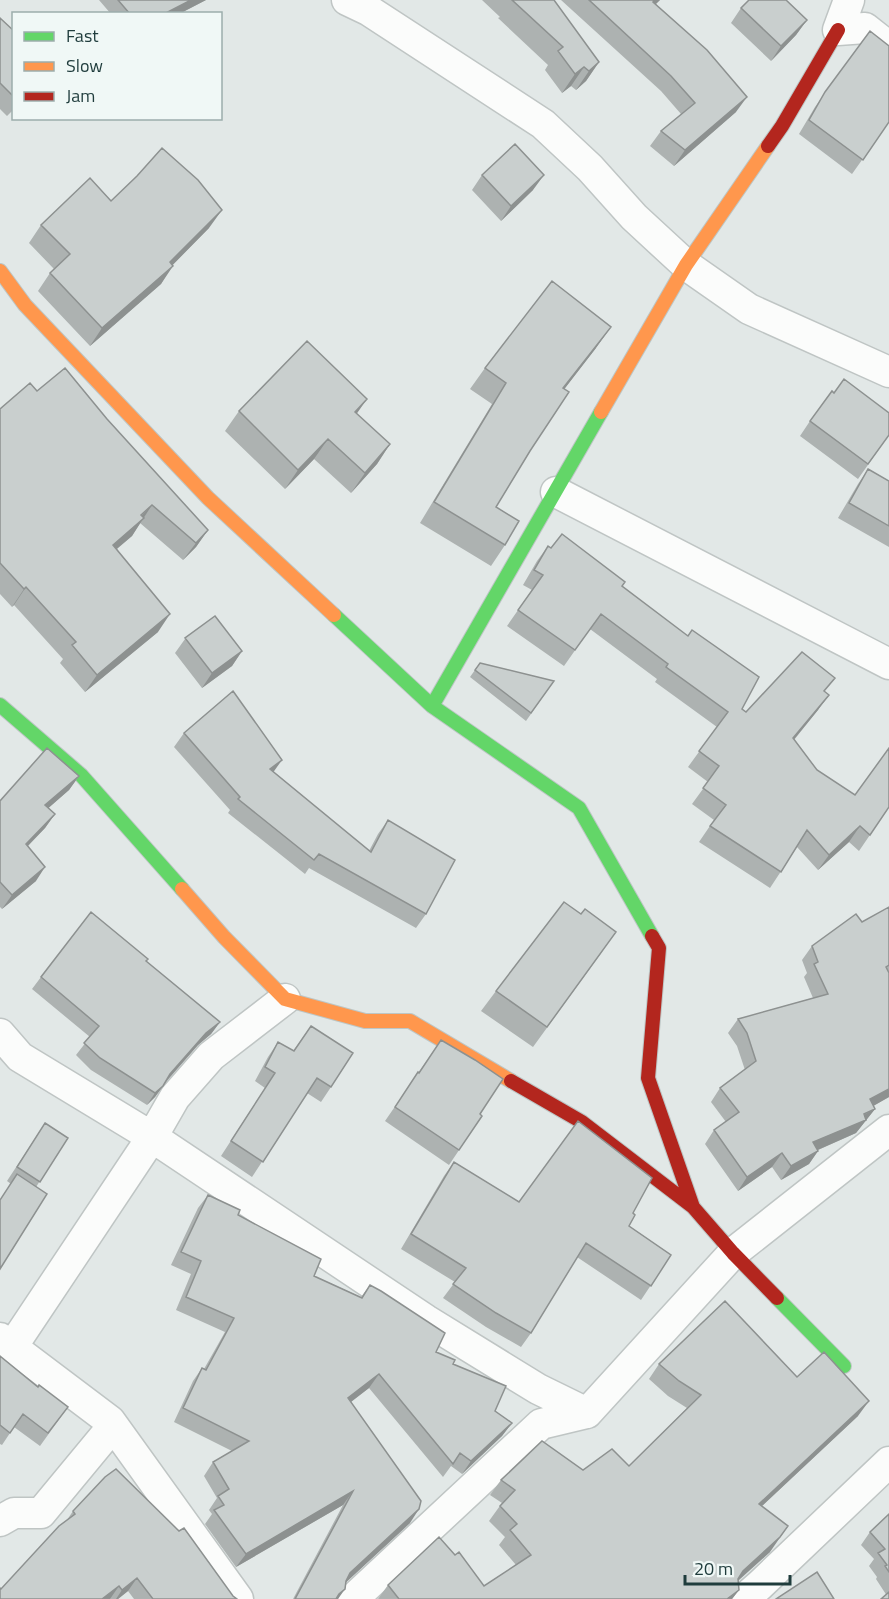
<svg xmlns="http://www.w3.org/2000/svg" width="889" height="1599" font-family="'Titillium Web',sans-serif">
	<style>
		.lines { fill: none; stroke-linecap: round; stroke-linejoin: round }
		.street-casing { stroke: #bfc5c4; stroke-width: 33 }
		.fast-casing { stroke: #bdc6c5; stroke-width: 16 }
		.slow-casing { stroke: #bdc6c5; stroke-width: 16 }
		.jam-casing { stroke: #bdc6c5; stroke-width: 16 }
		.street { stroke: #fbfcfb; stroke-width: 30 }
		.fast { stroke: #63d668; stroke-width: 14 }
		.slow { stroke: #ff974d; stroke-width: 14 }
		.jam { stroke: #b3261e; stroke-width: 14 }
		.wall { fill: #adb2b1 }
		.shaded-wall { fill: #8d9190 }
		.building { fill: #c9cfce; stroke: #8d9190; stroke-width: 1.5 }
	</style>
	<rect width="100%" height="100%" fill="#e2e8e7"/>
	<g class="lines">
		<g class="street-casing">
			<path id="street" d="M347,0l21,10 175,114 47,44 44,49 52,48 63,44 140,63
				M849,0l-11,30 27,-2 24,19
				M556,492l333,172
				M0,1034l20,23 132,80 274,183 112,69 49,24
				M0,1338l110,83 128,178
				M12,1347l140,-210 23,-40 36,-41 74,-57
				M0,1521l14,-8h27l72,-87
				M353,1599l188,-175 46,-11 146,-160 156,-123
				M744,1599l16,-14 129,-123"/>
		</g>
		<g class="fast-casing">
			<path id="fast" d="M334,615l98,91 147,102 73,128
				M0,705l81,70 101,114
				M432,706l169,-294
				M777,1298l67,68"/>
		</g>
		<g class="slow-casing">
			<path id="slow" d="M0,271l25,34 183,193 126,117
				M601,412l85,-147 82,-119
				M182,889l42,48 61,62 80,22h45l101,60"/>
		</g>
		<g class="jam-casing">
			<path id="jam" d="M768,146l14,-20 56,-96
				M652,936l7,12 -11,130 45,129
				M511,1081l71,41 111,85 40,46 44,45"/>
		</g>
		<use href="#street" class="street"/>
		<use href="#fast" class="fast"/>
		<use href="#slow" class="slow"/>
		<use href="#jam" class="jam"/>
	</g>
	<path class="wall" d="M99,0h107l-27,14h-68z
		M482,0h72l45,62 -13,19 -10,9 -5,-4 -9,7 -17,-23 3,-5 -50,-47 2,-1z
		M561,0h99l-4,4 80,108 -62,54 -24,-20 11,-15 20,-17 -20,-23z
		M741,8l66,12 -11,15 -25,26 -40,-38z
		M0,18l14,13v78l-7,7 -7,-7z
		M870,31l19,91 -37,52 -53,-40 16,-27z
		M482,175l51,15 -32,31 -29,-31z
		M111,201l98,27 -37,37 -11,19 -71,62 -52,-55 12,-18 4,-4 -25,-26 12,-18z
		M596,348l-32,41 -34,62 -34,56 9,38 -14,21 -71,-43 72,-119 -22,-15 15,-21z
		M37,391l70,28 101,111 -12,17 -13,13 -43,-37 -8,13 -15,13 41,83 -73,60 -25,-29 3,-4 -49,-54 -2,2 -12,-13v-185z
		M834,393l55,42 -31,44 -58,-43 10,-15z
		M239,411l151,33 -13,20 -26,29 -37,-34 -29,30 -60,-58z
		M868,469l21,12v66l-51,-29 20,-34z
		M548,546l74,40 120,123 4,3 79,-20 -7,18 -24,30 23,30 38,25 34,12 -30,44 -10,-9 -31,28 -21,-23 -27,41 -71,-46 15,-22 -22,-16 16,-22 -20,-15 29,-40 -62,-45 2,-3 -67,-50 -26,37 -57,-40 25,-36 -9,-5 14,-24z
		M185,639l57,12 -10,15 -30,22 -27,-35z
		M480,663l74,18 -28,40 -56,-44z
		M184,733l90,39 95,79 9,-17 10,-14 38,94 -10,14 -107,-60 -4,6 -77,-61 2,-3 -56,-63z
		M79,776l-10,14 -21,18 7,6 -10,14 -17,18 8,35 -34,28 -2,-2v-106z
		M889,907v190l-16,9 2,3 -19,24 -38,17v1l-9,13 -28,16 -9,-13 -34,24 -33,-47 9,-14 12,-8 -15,-20 9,-14 25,-18 -8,-24 -9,-13 10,-14 75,-21 -9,-21 3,-4 -5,-13 10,-14 50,-24z
		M602,952l-69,95 -52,-36 15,-20z
		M146,961l74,61 -9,12 -13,11 -32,37 -11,15 -8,8 -56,-35 -15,-15 14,-18 -58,-48 9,-12z
		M311,1026l20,61 -10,15 -14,-9 -55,84 -31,-21 44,-68 -10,-7 13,-24 10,-15 15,9z
		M441,1040l39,74 2,2 -33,49 -64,-44z
		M45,1123l23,15 -32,49 -25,-3 -4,-3z
		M454,1162l65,40 114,11 -4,13 42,29 -30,45 -64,-43 -46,76 -10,14 -35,-20 -43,-29 12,-16 -54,-33 43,-73z
		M208,1195l30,20 76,61 47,21 9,-12 66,67 17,12 42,47 17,12 -10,13 -40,38 -11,-8 -8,11 -74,-89 -18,14 59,121 -64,59 -8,17h-45l50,-94 -107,62 -31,-43 7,-10 -3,-4 8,-12 -13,-22 9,-14 19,-11 -58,-29 19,-41 9,-13 2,1 21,-37 -49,-22 15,-36 -20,-9 27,-57z
		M0,1356l38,31 30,20 -28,39 -26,-19 -12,18 -2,-1z
		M659,1364l138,13 61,39 -96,90 8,46 -32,29 1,9 -7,9h-354l10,-14 96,1 32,-21 -17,-20 6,-8 -16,-16 13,-18 -12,-8 11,-15 128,-14 58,-58 -19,-12 -19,-17z
		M73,1511l160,85 4,3h-103l-6,-8 -10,8h-118l1,-10 66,-69z
		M889,1514v85l-13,-20 1,-2 -8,-11 5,-7 -13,-14 9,-13z"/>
	<path class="shaded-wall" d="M191,0h15l-27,14h-15z
		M654,0h6l-18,17z
		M807,20l-11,15 -25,26 10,-15z
		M599,62l-13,19 -10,9 13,-19z
		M584,67l-13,19 -9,7 13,-19z
		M747,97l-11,15 -62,54 11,-16z
		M544,175l-11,15 -32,31 10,-15z
		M222,210l-13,18 -49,50 13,-12 -12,18 -71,62 12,-18z
		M611,327l-15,21 -47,61 14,-21z
		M367,399l-14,20 2,-7z
		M328,439l-14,20 -29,30 13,-19z
		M390,444l-13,20 -26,29 14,-20z
		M152,505l-20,31 -31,26 12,-17z
		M208,530l-12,17 -13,13 13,-17z
		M26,587l-12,18 -2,2 12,-18z
		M170,614l-12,18 -73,60 12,-17z
		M242,651l-10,15 -30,22 10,-15z
		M829,695l-11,15 -36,44 11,-16z
		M282,760l-10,14 -2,-5z
		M79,776l-10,14 -33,29 9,-14z
		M55,814l-10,14 -29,30 10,-14z
		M860,826l-11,16 -31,28 11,-15z
		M45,867l-9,14 -34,28 10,-14z
		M220,1022l-9,12 -13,11 -36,41 8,-12 36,-41z
		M163,1086l-8,11 -8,8 8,-12z
		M889,1089v8l-28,16 9,-14z
		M875,1109l-19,24 -52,23 9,-14z
		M818,1151l-9,13 -28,16 10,-14z
		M782,1153l-10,14 -34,24 9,-14z
		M379,1374l-10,14 -30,23 9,-13z
		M869,1401l-11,15 -110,103 11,-15z
		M512,1423l-10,13 -40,38 9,-13z
		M353,1491l-10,14 -107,62 10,-13z
		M419,1509l-9,14 -69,64 9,-14z
		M788,1526l-18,26 -38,34 11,-15z
		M137,1578l-9,13 -10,8h-2l6,-9z
		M119,1586l-9,13h-8z
		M345,1589l-7,10h-2l3,-5z
		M739,1590l-7,9h-5z"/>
	<path class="building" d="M118,0h73l-27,14h-34z
		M512,0h42l45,62 -10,9 -5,-4 -9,7 -17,-23 5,-4z
		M589,0h65l-1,2 54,48 40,47 -62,53 -24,-19 34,-28 -24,-27z
		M749,0h37l21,20 -26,26 -40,-38z
		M0,18l14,13v66l-14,-14z
		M870,31l19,15v76l-26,38 -54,-40 16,-28z
		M515,144l29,31 -33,31 -29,-31z
		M162,148l36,32 24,30 -52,52 3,4 -71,62 -52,-55 20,-19 -29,-29 49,-47 21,23 26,-25z
		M552,281l59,46 -48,61 6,4 -39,59 -34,56 23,14 -14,24 -71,-43 72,-119 -21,-15z
		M307,341l60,58 -12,13 35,32 -25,29 -37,-34 -30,31 -59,-59z
		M65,368l42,51 101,111 -12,13 -44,-38 -11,10 3,3 -31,27 57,69 -73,61 -25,-30 4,-3 -50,-55 -2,2 -24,-26v-154l30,-26 7,8z
		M844,379l45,34v22l-21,29 -58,-43 22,-30 2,2z
		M868,469l21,12v45l-40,-23z
		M562,534l63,48 -3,4 66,50 4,-6 67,47 -17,32 4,3 56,-60 33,26 -11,13 5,4 -36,43 24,32 38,25 34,-47v59l-19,28 -10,-9 -31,29 -22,-25 -26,42 -71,-46 16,-21 -23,-17 16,-22 -20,-15 29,-39 -62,-45 2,-3 -67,-50 -26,36 -57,-40 25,-35 -9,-5 14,-24 3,2z
		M215,616l27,35 -30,22 -27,-35z
		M480,663l74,18 -23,32 -56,-43z
		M233,691l49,69 -12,9 101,83 17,-32 67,40 -29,54 -107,-60 -5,6 -76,-61 2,-2 -56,-64z
		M47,748l32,28 -34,29 10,9 -29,30 19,23 -33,28 -12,-13v-81z
		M564,902l17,12 4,-5 31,23 -69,95 -51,-36z
		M889,907v58l-3,2 3,6v116l-19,10 5,10 -11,5 2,6 -53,22 5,9 -27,15 -9,-13 -35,24 -33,-47 25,-18 -19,-24 36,-27 -9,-28 -9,-14 90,-25 -14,-30 4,-2 -6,-16 44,-32 6,8z
		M91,912l57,47 -2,2 74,61 -14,11 -36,41 -7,12 -8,7 -55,-35 -16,-15 15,-17 -58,-49z
		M311,1026l42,27 -22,34 -14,-9 -54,84 -32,-21 44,-68 -10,-6 13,-25 16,9z
		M441,1040l34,20 28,19 -23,35 2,2 -23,34 -64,-43 23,-35 1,1z
		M578,1121l74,57 -19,35 2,2 -6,11 42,29 -20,31 -65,-43 -55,90 -35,-20 -43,-29 13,-16 -55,-34 43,-72 65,40z
		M45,1123l23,15 -28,44 -23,-15z
		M17,1174l30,20 -47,75v-69z
		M208,1195l32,15 -2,5 83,44 -7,17 48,22 8,-13 11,6 64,42 -9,19 19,8 -2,4 53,22 -11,25 17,12 -41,38 -11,-8 -7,11 -74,-90 -31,24 73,103 -2,8 -69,64 -4,8 -1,8 -6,5 -3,5h-41l58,-108 -107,63 -32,-44 10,-5 -6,-9 11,-7 -16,-27 36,-21 -66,-33 19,-40 4,2 28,-52 -48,-21 15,-36 -20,-9z
		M725,1301l72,76 27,-25 45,49 -110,103 29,22 -8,11 -37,34 -5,8 1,11 -12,9h-328l-11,-14 51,-48 16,18 4,-3 25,34 47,-31 -21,-25 7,-6 -17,-18 15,-16 -14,-10 41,-39 41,29 29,-21 17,17 72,-71 -22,-14 -20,-17z
		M0,1356l38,31 1,-2 29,22 -20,26 -25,-19 -13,19 -10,-8z
		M116,1469l63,62 5,-3 49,68 4,3h-84l-16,-21 -15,12 -3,-4 -17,13h-102v-11l1,1 58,-63 16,-12 -2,-3 32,-34z
		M889,1514v58l-4,-6 2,-1 -9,-12 7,-4 -15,-17z
		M817,1572l17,27h-58z
		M889,1592v7h-8z"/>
	<rect x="12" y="12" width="210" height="108" fill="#f0f8f6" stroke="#9cadac" stroke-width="1.5"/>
	<rect x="24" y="32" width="30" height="9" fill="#63d668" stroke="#9cadac" stroke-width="1.5"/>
	<text x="66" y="42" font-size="18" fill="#1f3c3c">Fast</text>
	<rect x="24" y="62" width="30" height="9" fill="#ff974d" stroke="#9cadac" stroke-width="1.5"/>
	<text x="66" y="72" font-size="18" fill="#1f3c3c">Slow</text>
	<rect x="24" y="92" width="30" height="9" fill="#b3261e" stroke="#9cadac" stroke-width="1.5"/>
	<text x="66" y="102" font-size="18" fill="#1f3c3c">Jam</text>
	<path d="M685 1575v9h105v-9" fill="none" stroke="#1f3c3c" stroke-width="3"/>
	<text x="694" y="1575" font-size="18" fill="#1f3c3c" stroke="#f0f8f6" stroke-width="4.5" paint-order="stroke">20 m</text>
</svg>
